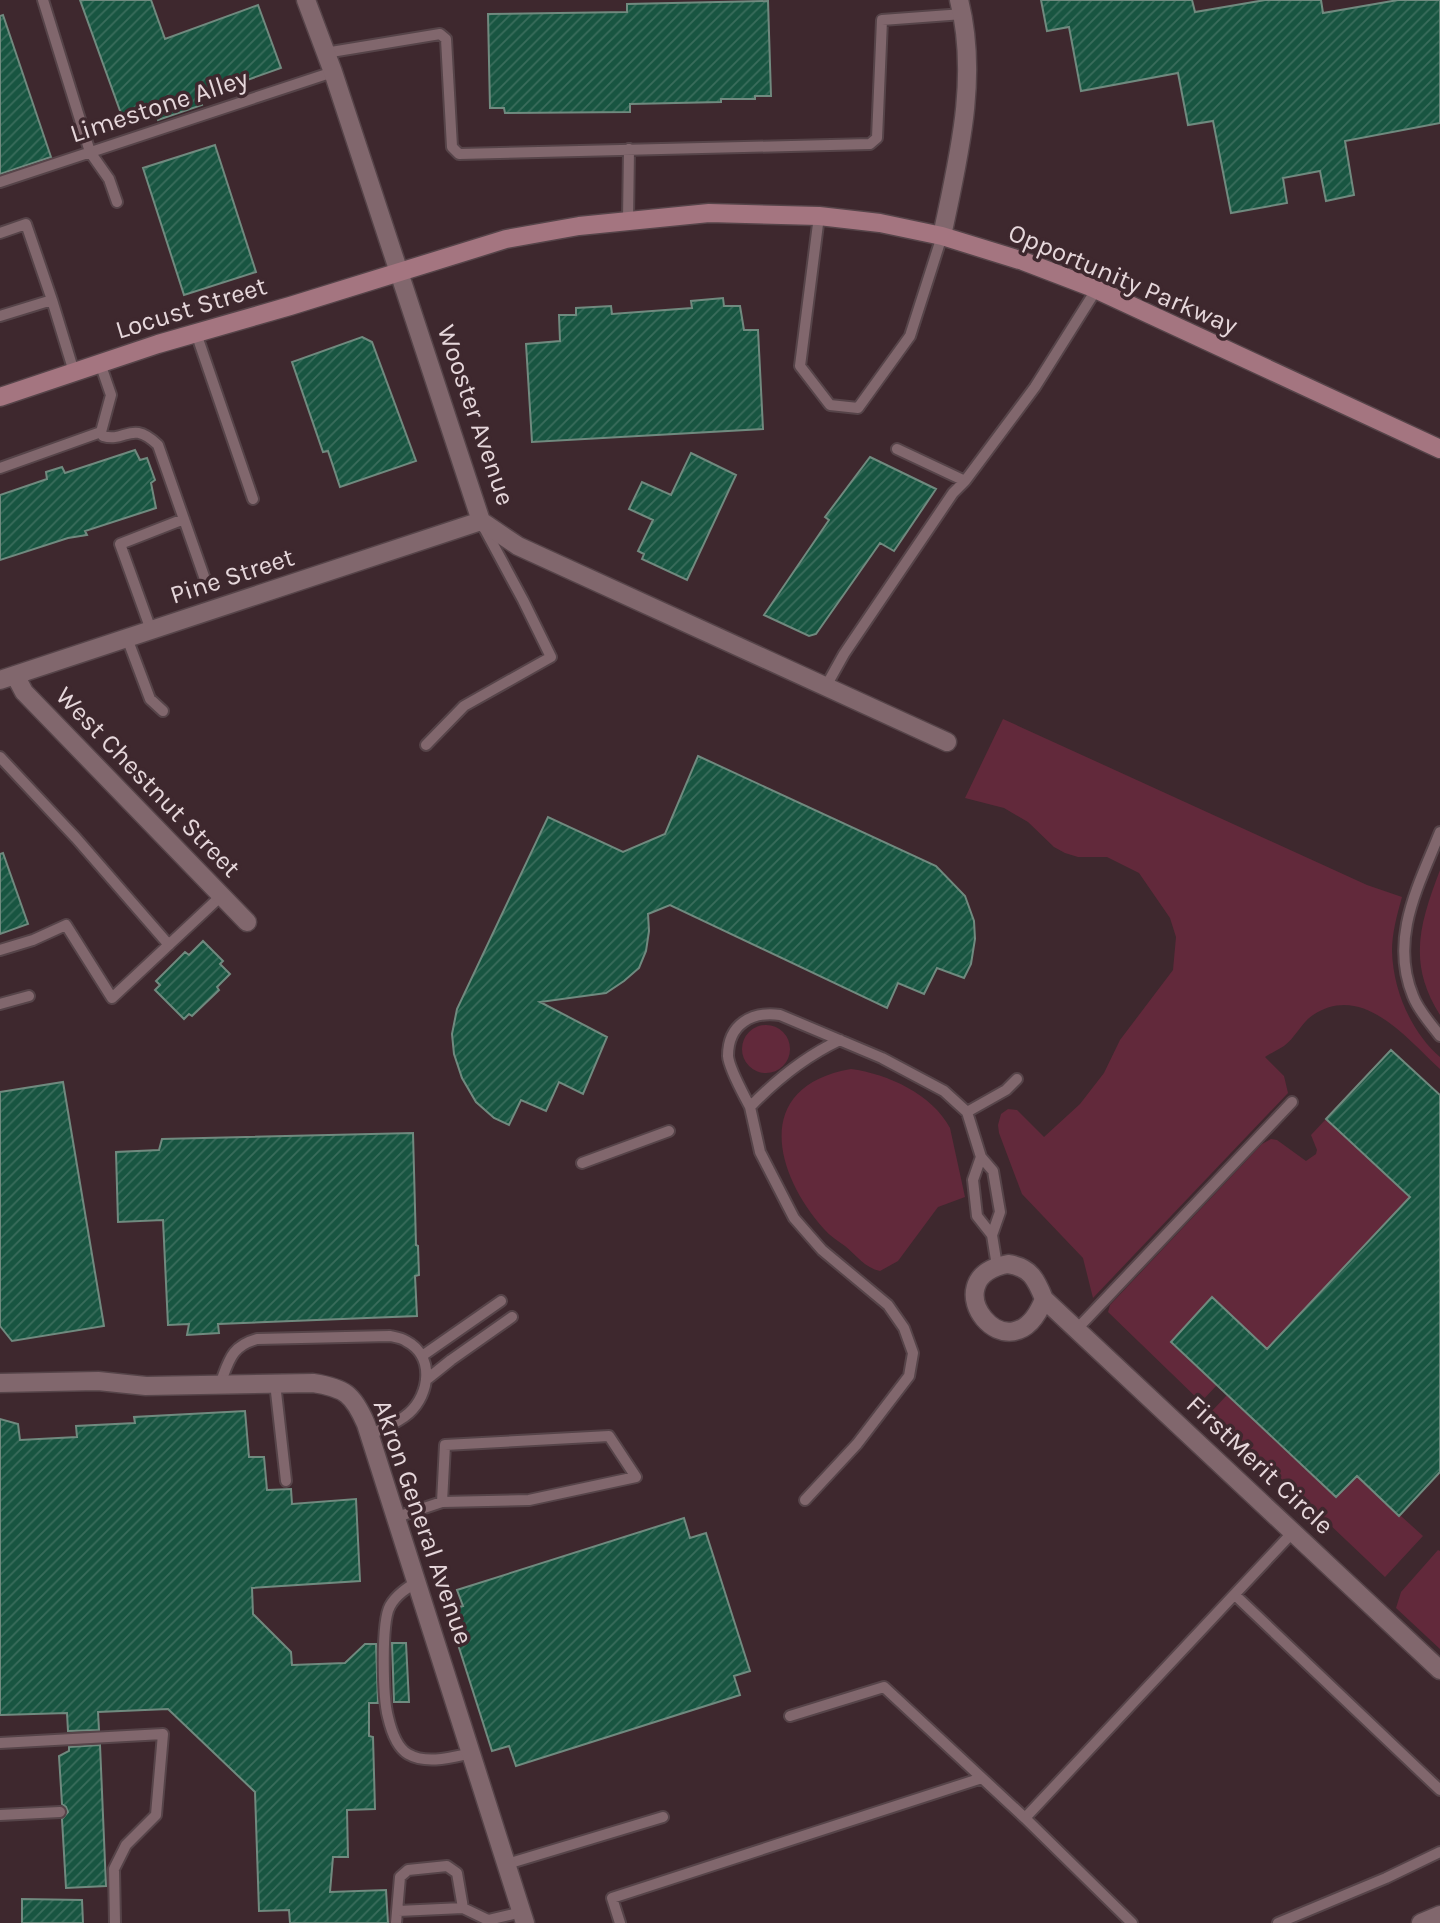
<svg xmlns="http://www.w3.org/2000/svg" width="1440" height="1923" font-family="Karla,sans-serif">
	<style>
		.green { fill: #62293b }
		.building { fill: url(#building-hatch); stroke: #708a7f; stroke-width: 2 }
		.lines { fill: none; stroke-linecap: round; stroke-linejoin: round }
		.service-casing { stroke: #564449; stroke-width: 14 }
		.minor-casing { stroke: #564449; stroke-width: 21 }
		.secondary-casing { stroke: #564449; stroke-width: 21 }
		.service { stroke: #81676d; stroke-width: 10 }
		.minor { stroke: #81676d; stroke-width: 18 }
		.secondary { stroke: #a47580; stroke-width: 18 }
		.labels { text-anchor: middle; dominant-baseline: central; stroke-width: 7; stroke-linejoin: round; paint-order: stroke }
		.street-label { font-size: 26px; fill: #e6d7db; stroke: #3e282e }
	</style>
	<defs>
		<pattern id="building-hatch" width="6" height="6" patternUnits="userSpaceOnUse" patternTransform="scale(1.75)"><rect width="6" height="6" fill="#185541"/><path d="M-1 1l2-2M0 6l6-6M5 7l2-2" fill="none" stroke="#3a6d5c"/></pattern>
	</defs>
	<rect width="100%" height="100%" fill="#3e282e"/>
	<path class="green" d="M1003,719l364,166 35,12c-5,18 -10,36 -10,54 1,39 19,81 48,106v12c-33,-30 -77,-87 -127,-54 -11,7 -18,23 -29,31 -6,4 -13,7 -19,11l19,19 4,17 -195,205 -10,-40 -61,-64 -23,-61 -1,-8 3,-11 7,-5 9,1 27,27 36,-33 24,-31 16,-33 53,-70 3,-33 -6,-19 -31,-45 -32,-16h-29l-13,-4 -11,-6 -26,-25 -24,-14 -39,-10z
		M1440,870v145c-33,-52 -20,-92 0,-145z
		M742 1049a24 24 0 1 1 48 0a24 24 0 1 1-48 0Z
		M851,1069c37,5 81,25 99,59l15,69 -27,10 -40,54 -18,10c-15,-3 -24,-16 -35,-25 -7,-5 -15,-10 -21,-17 -51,-57 -71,-143 27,-160z
		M1326,1119l84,78 -143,152 -55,-51 -41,43 46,44 -16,17 -93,-90 2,-7 152,-161 9,-5 6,1 29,21 10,-7 1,-4 -6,-15z
		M1227,1395l109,102 21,-21 66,60 -38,41 -174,-165z
		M1438,1550l2,1v98l-44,-41 5,-16z"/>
	<path class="building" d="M80,0h71l14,39 93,-34 23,63 -82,29 3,8 -44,15 -4,-12 -31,11z
		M1041,0h151l3,12 70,-12h56l2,13 75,-13h42v123l-95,18 9,54 -28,6 -6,-30 -37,7 4,25 -56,10 -18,-92 -25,4 -10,-52 -97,18 -12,-64 -22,4z
		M768,1l3,95h-16v3h-34v3l-91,2v8l-125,1 -1,-5h-14l-2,-94 139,-2v-8z
		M3,15l48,142 -51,17v-158z
		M215,145l41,127 -72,23 -41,-127z
		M723,298l1,8h16l4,24h14l5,99 -231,13 -6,-98 34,-3 -1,-26h17v-7l35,-2 1,8 80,-6 -1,-7z
		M362,337l10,5 44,119 -76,26 -12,-36 -5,1 -31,-90z
		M135,450l5,10 7,-2 8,22 -4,3 5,25 -71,23 2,4 -19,3 -68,22v-65l47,-16 -1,-7 16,-5 3,6z
		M691,453l45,22 -49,105 -45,-21 2,-5 -6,-3 15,-31 -24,-11 13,-27 29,13z
		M870,457l66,32 -42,62 -14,-8 -64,91 -7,2 -45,-21 65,-95 -4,-3z
		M698,756l238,110 29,30 9,25 1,18 -4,25 -7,14 -27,-10 -13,26 -26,-11 -11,25 -217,-103 -22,9 1,17 -3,20 -7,17 -15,13 -18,12 -66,9 67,35 -24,57 -24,-12 -13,29 -25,-11 -12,25 -15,-7 -18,-16 -14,-24 -8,-24 -2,-20 5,-25 91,-192 75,35 42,-18z
		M3,853l25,71 -28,10v-80z
		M203,941l20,20 -3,3 10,10 -13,13 2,3 -27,26 -3,-2 -5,5 -29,-29 5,-5 -4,-4 29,-29 4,3z
		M1391,1050l49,45v377l-41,44 -42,-40 -21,21 -165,-155 41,-45 55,52 143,-152 -84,-78z
		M63,1082l41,244 -92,15 -12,-15v-234z
		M413,1133l3,112 2,1 1,29 -4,1 2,40 -199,8 1,9 -32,2 2,-11 -21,1 -5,-105 -45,2 -2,-70 43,-2 3,-11z
		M245,1411l4,46h15l3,33 24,-1 1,15 64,-5 4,82 -108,7 1,26 38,38 1,13 53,-2 20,-19h11l2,59h-9v33l4,1 2,72 -28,1 1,47h-15l-3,35 56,-2 2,33h-98l-1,-13 -30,1 -4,-119 -87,-83 -70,3 1,18 -31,1 -1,-18 -67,2v-296l18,5 2,16 57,-3 -1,-11 59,-3 -1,-6z
		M684,1518l6,20 16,-5 44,138 -16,5 6,19 -224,71 -7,-20 -17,5 -45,-141 16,-4 -6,-16z
		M392,1643h14l3,59h-15z
		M100,1745l6,141 -40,2 -4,-69 6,-7 -2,-5 -4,-3 -3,-48 10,-5v-4z
		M22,1899l60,1 1,23h-61z"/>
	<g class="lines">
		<g class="service-casing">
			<path id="service" d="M43,0l47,152 19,27 8,23
				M325,53l115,-19 6,5 6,108 7,7 411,-10 7,-6 5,-118 81,-6
				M0,182l333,-110
				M819,216l-19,150 30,39 28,3 52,-72 32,-100
				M628,220l1,-71
				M0,233l26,-9 26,76 -52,16
				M52,300l22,72
				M196,333l57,166
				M100,363l11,32 -10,37 2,4c23,7 28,-17 55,9l49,140
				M897,449l68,32 70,-94 61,-97
				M0,468l101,-36
				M151,630l-31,-86 64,-25
				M127,638l23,61 13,12
				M825,688l19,-34 109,-161 12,-12
				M426,745l38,-39 87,-49 -28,-57 -41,-76
				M0,757l76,81 93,107
				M1440,832c-21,53 -51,106 -27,164 5,14 18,28 27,40
				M0,950l33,-10 33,-15 46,73 109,-102
				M0,1004l29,-8
				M750,1107c-6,-12 -21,-38 -22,-51 0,-32 24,-45 52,-41l102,43 62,33 23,21 14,45 12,14 7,41 -8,23 5,31
				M967,1112l39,-22 11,-11
				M981,1157l-8,23 4,36 15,19
				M582,1163l87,-32
				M1076,1330l216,-228
				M422,1356l79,-55
				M426,1380l25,-20 61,-43
				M275,1383l11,98
				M220,1384c9,-23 11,-38 37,-45l133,-3c5,1 12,2 16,5 29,15 24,53 3,72 -11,10 -26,15 -39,22
				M805,1500l52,-56 52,-68 4,-23 -9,-25 -16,-23 -66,-55 -28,-32 -34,-66 -10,-45c26,-27 56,-51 90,-67
				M397,1517l45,-15 87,-2 107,-23 -27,-41 -164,9 -3,57
				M418,1581c-11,7 -22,14 -28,25 -9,16 -7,92 -2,111 3,13 8,30 20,37 19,11 45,3 64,-1
				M1235,1595l205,195
				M790,1716l94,-29 141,131 268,-286
				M0,1743l163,-9 -7,81 -30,30 -12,24 1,54
				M0,1815l60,-3
				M1025,1818l107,105
				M507,1864l156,-47
				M398,1911l65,-3
				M396,1923l4,-46 8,-7 39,-4 10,7 6,35 25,12 34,-8
				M620,1923l-8,-25 370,-120
				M1278,1923l108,-45 54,-26"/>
		</g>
		<g class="minor-casing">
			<path id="minor" d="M306,0l27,72 148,449 37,25 429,196
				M942,236c16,-77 37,-158 17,-236
				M15,675l9,17 223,230
				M0,680l481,-159
				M1008,1264c22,3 28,15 36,35 -33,85 -115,-21 -36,-35z
				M1044,1299l396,371
				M0,1383l98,-2 48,5 167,-3c32,5 40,11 53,41l159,499
				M1421,1923l19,-8"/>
		</g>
		<g class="secondary-casing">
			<path id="secondary" d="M0,397l158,-53 132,-38 216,-67 73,-13 130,-13 110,3 61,7 62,13 81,25 68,26 349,162"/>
		</g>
		<use href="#service" class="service"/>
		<use href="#minor" class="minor"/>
		<use href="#secondary" class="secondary"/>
	</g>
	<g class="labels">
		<g class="street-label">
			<text transform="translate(159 106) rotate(-18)">Limestone Alley</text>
			<text transform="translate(1123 279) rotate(23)">Opportunity Parkway</text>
			<text transform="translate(191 308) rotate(-17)">Locust Street</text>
			<text transform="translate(476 415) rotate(71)">Wooster Avenue</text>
			<text transform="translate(232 576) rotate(-18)">Pine Street</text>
			<text transform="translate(148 782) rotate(46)">West Chestnut Street</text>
			<text transform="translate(1260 1465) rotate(43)">FirstMerit Circle</text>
			<text transform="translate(423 1522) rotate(71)">Akron General Avenue</text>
		</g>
	</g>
</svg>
